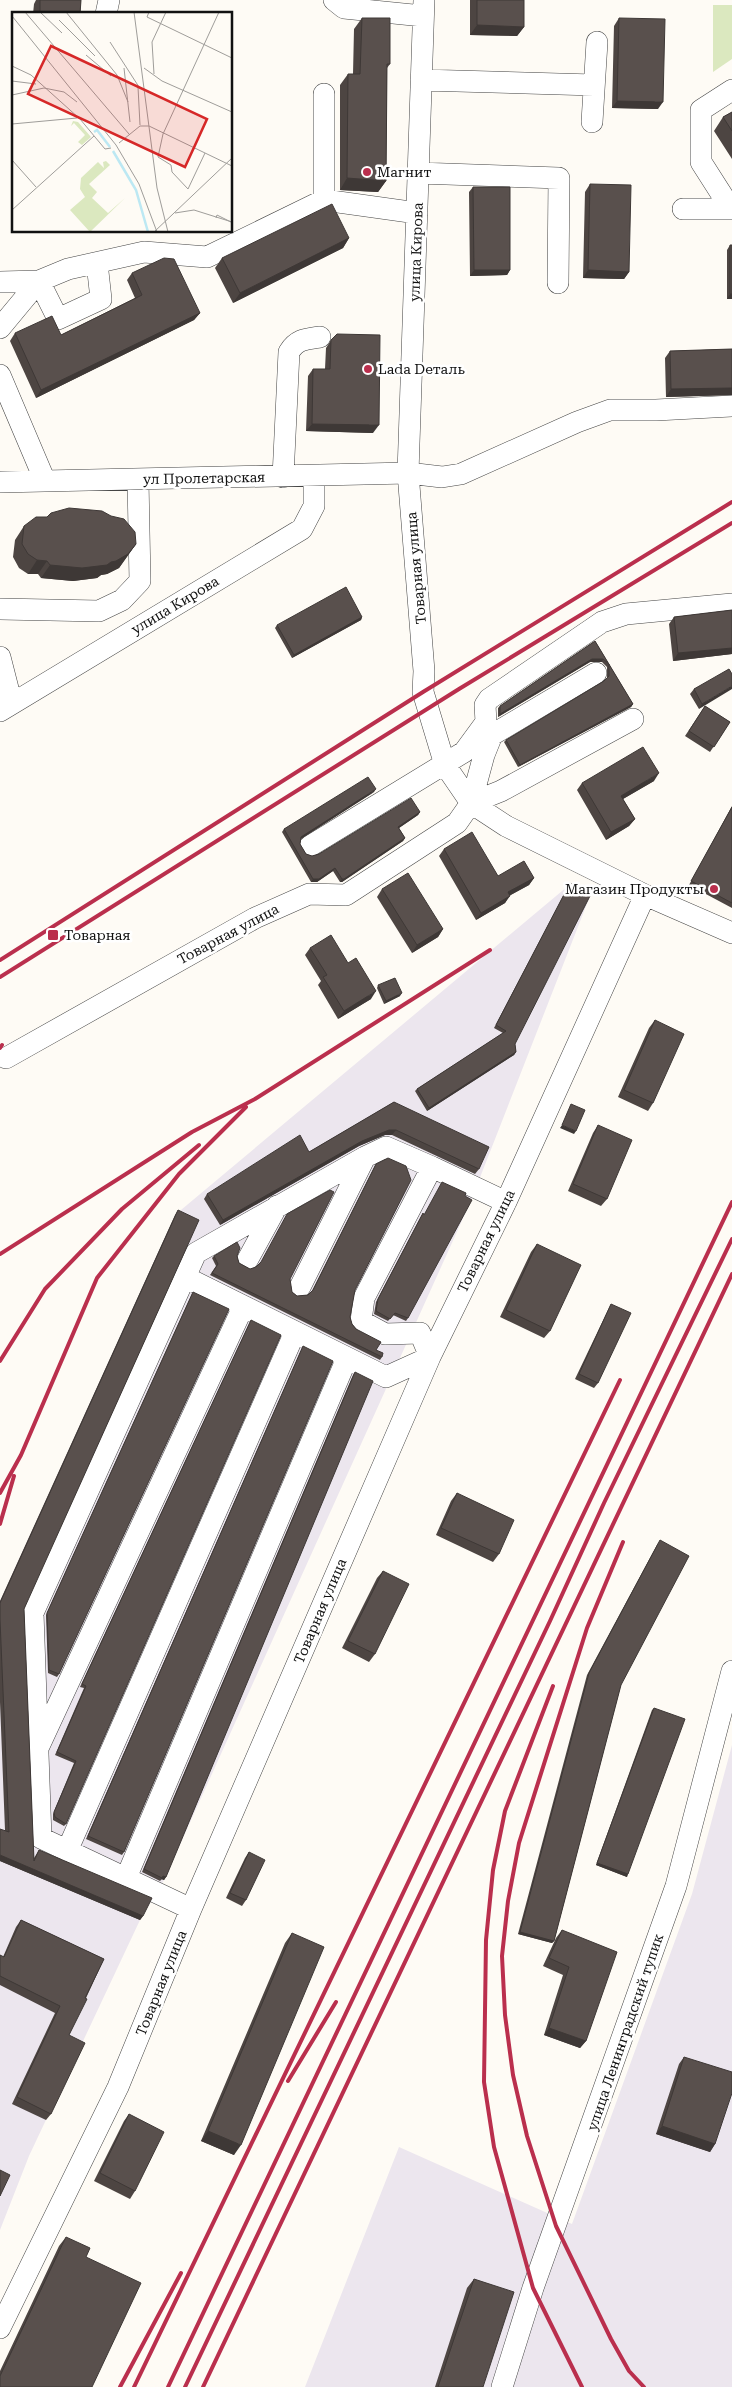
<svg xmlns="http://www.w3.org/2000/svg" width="732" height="2387" font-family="'Roboto Serif',serif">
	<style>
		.industrial { fill: #ece6ee }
		.green { fill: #dbe8bf }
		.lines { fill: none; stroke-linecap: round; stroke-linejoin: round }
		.minor-casing { stroke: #444; stroke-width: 22 }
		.minor { stroke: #fff; stroke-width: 21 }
		.rail { stroke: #ba2f4d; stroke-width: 4 }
		.wall { fill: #4d4542 }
		.shaded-wall { fill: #3e3836 }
		.building { fill: #59504d; stroke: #3e3836 }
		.poi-dot { fill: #ba2f4d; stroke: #fff; stroke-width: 2 }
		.labels { text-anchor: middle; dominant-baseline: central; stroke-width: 5; stroke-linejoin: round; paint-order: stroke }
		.poi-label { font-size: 14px; fill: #111; stroke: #fff; text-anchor: start }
		.street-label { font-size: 14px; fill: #111; stroke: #fff }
		.inset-river { fill: none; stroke: #bce8f3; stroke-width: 2.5 }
		.inset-road { fill: none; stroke: #9f9d9a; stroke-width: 1 }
		.view { fill: #d62828; fill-opacity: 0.15; stroke: #d62828; stroke-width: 2.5 }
		.inset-edge { fill: none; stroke: #111; stroke-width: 2.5 }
	</style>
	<rect width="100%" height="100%" fill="#fefbf5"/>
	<path class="industrial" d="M568,886l22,10 -120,307 -306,677 -24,40 -111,236 -29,74v-629l175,-386z
		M732,1745v642h-427l94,-240 173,77 120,-330z"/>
	<path class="green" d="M713,5h19v54l-19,13z"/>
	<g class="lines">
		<g class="minor-casing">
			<path id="minor" d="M334,0l10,8 79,8
				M424,0l-16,473 16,198 -1,21 22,73 26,38 35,23 139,69 87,38
				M106,14l3,-14
				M421,80l173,5
				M592,122l5,-80
				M418,173l141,5 -1,105
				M324,200v-106
				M683,209h49
				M731,209l-30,-47v-52l31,-20
				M0,282l39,-1 29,-12 76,-17 63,5 117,-57 93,13
				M0,328l39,-47 19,38 43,-20 -4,-36
				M0,375l45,106
				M283,477l6,-125c8,-13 17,-13 31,-15
				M0,482l408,-9 34,4 19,-3 116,-52 33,-12h46l76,-4
				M0,609l99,2 23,-11 18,-19 -2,-101
				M0,657l12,47
				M0,711l302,-182 12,-23v-30
				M471,803l30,-12 132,-72
				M310,846l154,-94 22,-30 -1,-17 4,-6 113,-77 24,-8 106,-10
				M6,1058l249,-140 54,-24 37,1 111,-72 14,-20 13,-48 8,-20 104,-62
				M248,1259l29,-53
				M185,1277l11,-24 169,-96
				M300,1287l65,-130 21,-10 46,20
				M39,1746l204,-439
				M67,1851l228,-519
				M126,1878l221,-520
				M191,1909l-150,-71 -8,-225 152,-336 201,100 44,-20 -10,-24 -35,1 -24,-13 3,-23 68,-131 74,35
				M0,2328l118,-241 73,-178 239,-552 76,-155 139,-307
				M502,2387l31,-99 143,-402 56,-215"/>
		</g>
		<use href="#minor" class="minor"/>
		<path class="rail" d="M0,960l423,-268 309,-190
			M0,977l459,-288 273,-166
			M0,1048l2,-3
			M0,1254l192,-122 63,-33 235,-149
			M0,1361l45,-72 77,-80 77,-64
			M0,1493l21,-38 76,-177 82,-104 67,-67
			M0,1524l14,-48
			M623,1542l-36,86 -68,215 -11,58 -6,55 3,59 8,60 14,61 29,90 55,113 18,32 15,16
			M553,1686l-48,125 -12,59 -7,70 -2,142 10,65 39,141 49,99
			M288,2081l48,-79
			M120,2387l61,-114
			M134,2387l486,-1007
			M168,2387l564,-1185
			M185,2387l365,-766 54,-118 128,-264
			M203,2387l529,-1113"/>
	</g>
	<path class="wall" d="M36,0h45l-1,14h-47l1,-10z
		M470,0h54v27l-7,9 -47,-1z
		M362,18l28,46 -3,4 -1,113 -8,11 -38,-2v-105l8,-11h5l1,-45z
		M619,18l39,91 -46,-1 2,-82z
		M732,112v47l-18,-28 9,-14z
		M590,184l39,88 -5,7 -41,-1 2,-86z
		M473,187l37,83 -3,5 -37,1 -1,-84z
		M349,238l-6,10 -110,55 -18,-35 7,-10z
		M730,245h2v54h-5v-49z
		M132,273l68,40 -6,7 -158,78 -26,-57 5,-8 46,2 74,-37 -8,-18z
		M331,340l42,93 -67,-2 2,-55 5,-7h12l1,-21z
		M732,349v46l-66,2 -1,-39 5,-7z
		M24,526l112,18 -17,24 -12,6 -6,1 -4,3 -24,3 -32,-3 -3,-4h-10l-9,-6 -6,-11 2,-17z
		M732,610v44l-59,7 -4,-37 5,-7z
		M362,617l-1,3 -69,38 -17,-30 2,-3z
		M595,641l38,63 -2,3 -113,60 -14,-25 2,-2 98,-59 3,-3v-11l-5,-5h-12l-92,55v-9l2,-2z
		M732,674l-33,35 -9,-15 4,-5z
		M705,706l25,16 -20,30 -25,-16z
		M654,781l-31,18 12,20 -6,7 -23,14 -29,-50 5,-7z
		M374,792l-73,47 -1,5 6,10 6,2 7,-2 101,-42 -2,3 -19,13 6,10 -2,3 -61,41h-2l-7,-11 -16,11h-6l-29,-50 2,-3z
		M732,806v102l-43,-23z
		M444,849l54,27 36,2 -5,7 -20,11 -4,7 -29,17 -37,-64z
		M570,883l-55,161 1,8 -2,3 -87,56 -12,-20 2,-2 86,-56 -9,-5z
		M382,889l61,40 -5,8 -26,16 -35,-56z
		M310,948l61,51 -33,20 -20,-34 3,-4 -16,-26z
		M378,985l22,11 -16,8 -7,-16z
		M655,1020l-2,83 -5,8 -30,-14 31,-69z
		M394,1102l85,67 -4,5 -83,-39h-7l-26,11 -139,79 -16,-26 3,-5 102,-42z
		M598,1125l9,74 -6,7 -33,-15 25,-58z
		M376,1164l-26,153 2,7 30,33 -2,3 -170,-85 6,-9 -4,-8 2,-2h23l2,7 11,6 40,10 2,13 5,4 11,-1 4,-4z
		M178,1210l-154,399 10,249 5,-8 104,66 -3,4 -140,-59 5,-31 -5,-128v-101l175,-386z
		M423,1213l-15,105 -2,3 -13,-6 -5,6 -14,-7 2,-12z
		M537,1244l13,87 -6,7 -44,-21 31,-65z
		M193,1292l-134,382 -2,3 -9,-4 -2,-58z
		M611,1304l-13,79 -4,5 -19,-9 33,-69z
		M251,1320l-185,504 -2,2 -11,-6v-6l21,-51 -19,-8 29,-67 -4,-1z
		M303,1346l-179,506 -2,3 -36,-16z
		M355,1372l-189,505 -2,3 -2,-1 -2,2 -18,-9 211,-497z
		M457,1493l42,61 -6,8 -57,-27 15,-34z
		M658,1543l-104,398 -2,2 -34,-9 69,-259z
		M383,1571l-8,83 -6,8 -27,-14 35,-70z
		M654,1708l-27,169 -31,-12 56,-155z
		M249,1852l-3,48 -4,6 -16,-8 19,-40z
		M21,1920l83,39 -35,76 -18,79 -5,6 -34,-16 43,-91 -55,-28v-30l3,2 13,-30z
		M562,1930l24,111 -6,7 -36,-13 19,-60 -20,-9 13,-28z
		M292,1933l-58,222 -33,-14 84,-198z
		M684,2057l31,87 -5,8 -54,-18 23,-70z
		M129,2114l6,77 -5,8 -36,-18 30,-60z
		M66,2237l-66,150v-16l59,-125z
		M474,2279l9,108h-48l32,-99z"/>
	<path class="shaded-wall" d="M477,25l47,2 -7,9 -47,-1z
		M617,101l46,1 -5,7 -46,-1z
		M347,178l39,3 -8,11 -38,-2z
		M349,238l-6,10 -110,55 7,-10z
		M474,270h36l-3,5 -37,1z
		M588,270l41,2 -5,7 -41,-1z
		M730,294h2v5h-5z
		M200,313l-6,7 -158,78 5,-8z
		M732,388v7l-66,2 5,-8z
		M312,424l67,1 -6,8 -67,-2z
		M136,544l-17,24 -12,6 -6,1 -4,3 -24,3 -32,-3 9,-13 61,-3z
		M37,560l10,1 -9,13h-10z
		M362,617l-1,3 -69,38 2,-3z
		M732,648v6l-59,7 5,-8z
		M592,659h11l-1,3h-12l-92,55 2,-3z
		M732,686v3l-33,20 3,-5z
		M633,704l-2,3 -113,60 2,-2z
		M659,773l-5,8 -38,22 5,-7z
		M376,789l-2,3 -75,48 2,-3z
		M420,812l-2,3 -22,15 2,-3z
		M635,819l-6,7 -23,14 5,-8z
		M405,838l-2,3 -61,41h-2l2,-3z
		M335,868l-2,3 -16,11h-6l2,-3z
		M534,878l-5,7 -26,14 5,-7z
		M510,896l-5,7 -29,17 5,-7z
		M443,929l-5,8 -26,16 5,-8z
		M376,991l-5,8 -33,20 6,-8z
		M402,993l-2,3 -16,8 2,-3z
		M516,1052l-2,3 -87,56 2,-3z
		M562,1125l14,6 -2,3 -14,-6z
		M389,1130h7l-4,5h-7l-26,11 -139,79 3,-5 139,-79z
		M0,1855l143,61 -3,4 -140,-59z
		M597,1863l31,11 -1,3 -31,-12z
		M163,1876l3,1 -2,3 -3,-1z
		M520,1932l34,9 -2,2 -34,-9z
		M549,2028l37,13 -6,7 -36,-13z
		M662,2126l53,18 -5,8 -54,-18z
		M208,2131l33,14 -7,10 -33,-14z"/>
	<path class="building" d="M40,0h41l-1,14h-40z
		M477,0h47v27l-47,-2z
		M362,18h28v46h-3l-1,117 -39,-3 1,-104h12z
		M619,18l46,1 -2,83 -46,-1z
		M732,112v19l-9,-14z
		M590,184l41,1 -2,87 -41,-2z
		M473,187h37v83h-36z
		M332,204l17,34 -109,55 -18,-35z
		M730,245h2v49h-2z
		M164,258l10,1 26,54 -159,77 -26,-57 37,-17 9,19 81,-40 -10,-22z
		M337,334l43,1 -1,90 -67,-1 1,-55h17l1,-29z
		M732,349v39l-61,1 -1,-38z
		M69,508l33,3 9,5 13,3 11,13 1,12 -8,10 -12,7 -5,1 -4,3 -25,3 -32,-3 -3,-4 -10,-1 -9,-6 -6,-10 2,-18 12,-9h11l4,-4z
		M346,587l16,30 -68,38 -17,-30z
		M732,610v38l-54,5 -4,-36z
		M595,641l38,63 -113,61 -14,-25 98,-59 5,-5v-12l-6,-5h-11l-92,55v-8z
		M729,669l3,5v12l-30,18 -8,-15z
		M705,706l25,16 -16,25 -25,-16z
		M643,747l16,26 -38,23 14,23 -24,13 -29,-49z
		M368,777l8,12 -75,48 -1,7 6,10 6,2 7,-2 92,-56 9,14 -22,15 7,11 -61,41h-2l-7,-11 -16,11h-6l-29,-50z
		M732,807v96l-41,-22z
		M472,832l26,44 26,-15 10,17 -26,14 2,4 -29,17 -37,-64z
		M408,873l35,56 -26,16 -35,-56z
		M570,883l21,11 -76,150 1,8 -87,56 -12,-19 89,-58 -10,-6z
		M331,935l17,28 8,-5 20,33 -32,20 -21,-34 4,-2 -17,-27z
		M395,978l7,15 -16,8 -8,-16z
		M655,1020l29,14 -31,69 -29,-13z
		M394,1102l95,45 -10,22 -83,-39h-7l-27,11 -139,79 -16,-26 93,-59 9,17z
		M571,1104l14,6 -9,21 -14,-6z
		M598,1125l34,15 -25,59 -34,-15z
		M388,1158l18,8 5,14 -56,110 -5,27 2,7 4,5 25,13 -5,8 7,3 -1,4 -170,-84 6,-9 -4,-8 23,-14 3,6 -3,8 2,7 11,6 6,-2 5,-5 26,-48 43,-24 4,2 -44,87 2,13 5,4 11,-1 5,-5 63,-126z
		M442,1182l24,11 -1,3 7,4 -64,118 -13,-5 -5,6 -14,-8 2,-12 45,-86 1,2z
		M178,1210l21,10 -175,389 10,252 5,-11 113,48 -9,18 -143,-61v1v-27l9,3 -9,-212v-17z
		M537,1244l44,21 -31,66 -44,-21z
		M193,1292l36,17 -170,365 -10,-4 -2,-57z
		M611,1304l20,9 -33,70 -19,-9z
		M251,1320l30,15 -215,489 -11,-7 -1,-5 22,-51 -19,-9 29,-66 -4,-2z
		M303,1346l30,15 -209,491 -36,-16z
		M355,1372l18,9 -207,496 -3,-1 -1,2 -18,-9z
		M457,1493l57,27 -15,34 -58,-26z
		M660,1540l29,16 -68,129 -67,256 -34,-9 69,-259z
		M383,1571l26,13 -34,70 -27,-13z
		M654,1708l31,11 -57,155 -31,-11z
		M249,1852l16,8 -19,40 -16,-7z
		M21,1920l83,39 -19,39 2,1 -18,36 16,8 -34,71 -34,-17 43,-91 -60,-30v-21l4,2z
		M562,1930l55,22 -31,89 -37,-13 20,-61 -20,-9z
		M292,1933l32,14 -83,198 -33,-14z
		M684,2057l48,15v21l-17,51 -53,-18z
		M129,2114l35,18 -29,59 -35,-18z
		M0,2170l10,5 -10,21z
		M66,2237l24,11 -4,9 55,26 -49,104h-92v-11z
		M474,2279l40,13 -31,95h-45z"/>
	<g class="poi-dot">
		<circle cx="367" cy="172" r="5"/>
		<circle cx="368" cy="369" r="5"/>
		<circle cx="714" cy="889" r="5"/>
		<rect x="47" y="929" width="12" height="12" rx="2.5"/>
	</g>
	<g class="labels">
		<g class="poi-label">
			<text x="377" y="172">Магнит</text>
			<text x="378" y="369">Lada Dеталь</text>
			<text x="704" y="889" text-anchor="end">Магазин Продукты</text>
			<text x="64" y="935">Товарная</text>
		</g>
		<g class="street-label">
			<text transform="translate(416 252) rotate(-88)">улица Кирова</text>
			<text transform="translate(204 478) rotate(-1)">ул Пролетарская</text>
			<text transform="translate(416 568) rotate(-95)">Товарная улица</text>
			<text transform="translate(175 605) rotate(-31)">улица Кирова</text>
			<text transform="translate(228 934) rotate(-28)">Товарная улица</text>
			<text transform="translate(486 1241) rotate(-64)">Товарная улица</text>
			<text transform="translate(320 1611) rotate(-67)">Товарная улица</text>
			<text transform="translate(161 1983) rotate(-68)">Товарная улица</text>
			<text transform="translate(625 2032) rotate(-71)">улица Ленинградский тупик</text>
		</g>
	</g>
	<g transform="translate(12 12)">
		<rect width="220" height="220" fill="#fefbf5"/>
		<path d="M61,109l5,1 13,15 -9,8 -4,-3 7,-7 -11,-12 -3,3zM94,149l4,4 -21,19 8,8 -5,6 16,15 17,-15 -35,34 -20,-22 15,-13 -5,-8 1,-11 17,-16 6,6 -1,-6z" fill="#dbe8bf"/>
		<path class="inset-river" d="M82,120l3,-2 13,17M101,139l23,39 12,42"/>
		<path class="inset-road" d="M13,0l104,122M28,0l22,21M54,0l51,63 11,27M122,0l23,176 11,44M137,0l-2,5 85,41M0,4l104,129 23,39 18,48M47,8l36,36M98,30l29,45M74,43l25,21M0,54l19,9 49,44 25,30 6,-1M112,56l6,54M132,56l18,13 70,31M142,62l-2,-32 14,-30M0,69l24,3M126,75l2,38M0,83l32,-7 20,4 13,10M0,112l65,-6M107,131l21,-17h9l83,40M193,141l-17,36 -16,-17 -1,-7 -13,-8 5,-23 56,-122M0,148l24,27M0,198l82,-74M163,201l19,-3 38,12M204,206l1,-3 14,7M142,220l78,-74"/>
		<path class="view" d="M39,34l156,73 -22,48 -157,-73z"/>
		<rect width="220" height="220" class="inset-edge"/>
	</g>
</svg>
